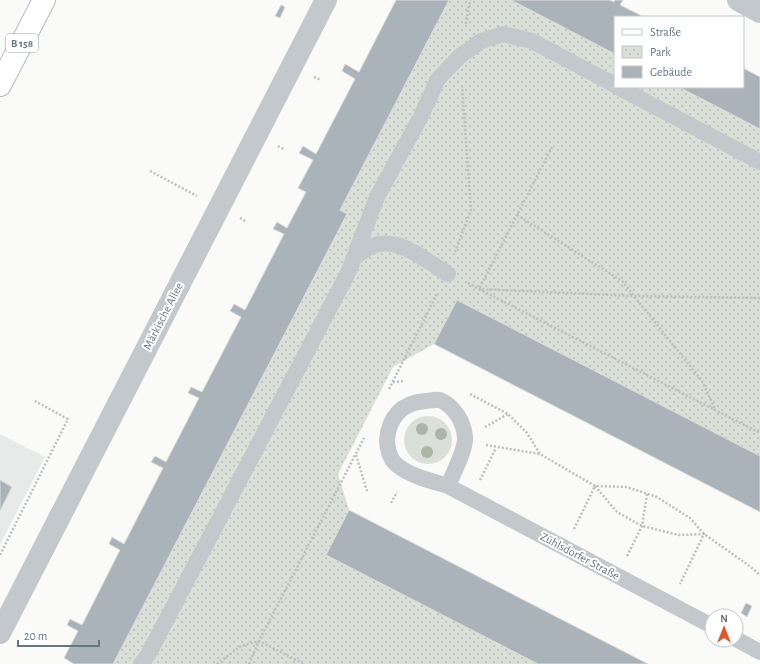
<svg xmlns="http://www.w3.org/2000/svg" width="760" height="664" font-family="'Alegreya Sans',sans-serif">
	<style>
		.built { fill: #e8e9e9 }
		.grass { fill: #dadfd7 }
		.park { fill: url(#park-dots) }
		.building { fill: #aab3b9; stroke: #dcdcda }
		.lines { fill: none; stroke-linecap: round; stroke-linejoin: round }
		.primary-casing { stroke: #b5babe; stroke-width: 24 }
		.path { stroke: #bbbfc2; stroke-width: 2.5; stroke-dasharray: 2 2; stroke-linecap: butt }
		.lane { stroke: #c3c8cc; stroke-width: 16 }
		.street { stroke: #c3c8cc; stroke-width: 22 }
		.primary { stroke: #fff; stroke-width: 22 }
		.tree { fill: #aab4a7 }
		.labels { text-anchor: middle; dominant-baseline: central; stroke-width: 4; stroke-linejoin: round; paint-order: stroke }
		.shield { fill: #fff; stroke: #939fa8; stroke-width: 1 }
		.shield-label { font-size: 11px; font-weight: bold; fill: #657683 }
		.street-label { font-size: 12px; fill: #657683; stroke: #fff }
	</style>
	<defs>
		<pattern id="park-dots" width="8" height="8" patternUnits="userSpaceOnUse"><rect width="8" height="8" fill="#dadfd7"/><path d="M2 2h.1M6 6h.1" fill="none" stroke="#b4b9b4" stroke-width="1.8" stroke-linecap="round"/></pattern>
	</defs>
	<rect width="100%" height="100%" fill="#fafaf8"/>
	<path class="built" d="M0,434l45,23 -45,88z"/>
	<path class="grass" d="M404 440a24 24 0 1 1 48 0a24 24 0 1 1-48 0Z"/>
	<path class="park" d="M449,0h62l104,54v33h64l81,42v327l-303,-156 -23,44 -41,23 -55,107 11,36 -23,45 212,109h-425l234,-449 -7,-5z"/>
	<path class="building" d="M396,0h53l-109,210 7,4 -234,450h-39l-10,-6 14,-27 -11,-6 3,-6 12,6 38,-75 -11,-6 3,-7 12,7 39,-76 -12,-6 4,-6 11,6 33,-64 -11,-5 3,-6 11,5 39,-75 -11,-6 4,-7 11,6 39,-76 -11,-5 4,-7 10,6 19,-36 -8,-4 15,-28 -14,-7 4,-7 13,8 39,-75 -13,-8 3,-7 14,8z
		M511,0h99l4,2 1,-2h8l-3,5 24,12h-29v37z
		M281,5l4,2 -5,11 -5,-2z
		M743,68l17,9v52l-81,-42h64z
		M457,300l303,156v56l-326,-168z
		M0,480l12,7 -12,24z
		M349,510l299,154h-110l-212,-109z
		M746,603l6,3 -5,11 -6,-4z"/>
	<g class="lines">
		<g class="primary-casing">
			<path id="primary" d="M0,85l44,-85"/>
		</g>
		<path class="path" d="M466,24l4,-24
			M314,77l7,3
			M278,146l7,4
			M552,147l-73,142 281,144
			M150,171l47,25
			M517,215l105,66 80,100 13,28
			M240,218l7,4
			M455,252l16,-42 -9,-124
			M468,283l11,6 156,7 125,2
			M393,382l12,-1
			M389,389l48,-95
			M470,394l38,20 19,19 13,21 55,32 32,1 30,10 33,21 14,16 47,33 9,8
			M485,427l23,-13
			M486,445l54,9
			M356,455l11,36
			M480,480l16,-32
			M391,503l6,-11
			M574,529l21,-43 22,26 25,14 37,9 25,-1 -24,50
			M0,555l68,-136 -33,-18
			M627,556l15,-30 5,-32
			M217,664l24,-18 18,-5 45,23
			M249,664l10,-23 105,-203"/>
		<path class="lane" d="M618,87l142,75
			M354,257c5,-3 11,-7 16,-10 27,-13 56,14 78,27
			M448,486c5,-13 18,-36 17,-49 -1,-15 -11,-31 -25,-37 -4,-1 -11,1 -15,1 -24,2 -36,16 -38,39 0,8 3,20 10,25 13,11 34,16 51,21l264,140
			M736,639l24,13
			M141,664l7,-9 201,-384 28,-74 43,-79 18,-39 22,-23 21,-15 22,-7 29,7 83,44"/>
		<path class="street" d="M738,0l22,12
			M0,633l326,-633"/>
		<use href="#primary" class="primary"/>
	</g>
	<g class="tree">
		<circle cx="422" cy="429" r="6"/>
		<circle cx="441" cy="434" r="6"/>
		<circle cx="427" cy="452" r="6"/>
	</g>
	<g class="labels">
		<rect class="shield" x="6" y="34" width="32" height="18" rx="3"/>
		<g class="shield-label">
			<text x="22" y="43">B 158</text>
		</g>
		<g class="street-label">
			<text transform="translate(163 316) rotate(-63)">Märkische Allee</text>
			<text transform="translate(580 556) rotate(28)">Zühlsdorfer Straße</text>
		</g>
	</g>
	<rect x="614" y="16" width="130" height="72" fill="#ffffff" stroke="#c1c8cd"/>
	<rect x="622" y="29" width="20" height="6" fill="#ffffff" stroke="#c1c8cd"/>
	<text x="650" y="36" font-size="12" fill="#657683">Straße</text>
	<rect x="622" y="46" width="20" height="12" fill="url(#park-dots)" stroke="#c1c8cd"/>
	<text x="650" y="56" font-size="12" fill="#657683">Park</text>
	<rect x="622" y="66" width="20" height="12" fill="#aab3b9" stroke="#c1c8cd"/>
	<text x="650" y="76" font-size="12" fill="#657683">Gebäude</text>
	<g transform="translate(724 628)"><circle r="19" fill="#ffffff" stroke="#c1c8cd"/>
	<path d="M0-3L7 15L0 10L-7 15Z" fill="#e4572e"/>
	<text y="-6" font-size="11" font-weight="bold" text-anchor="middle" fill="#657683">N</text>
	</g>
	<path d="M18 640v6h81v-6" fill="none" stroke="#657683" stroke-width="2"/>
	<text x="24" y="640" font-size="12" fill="#657683" stroke="#ffffff" stroke-width="3" paint-order="stroke">20 m</text>
</svg>
